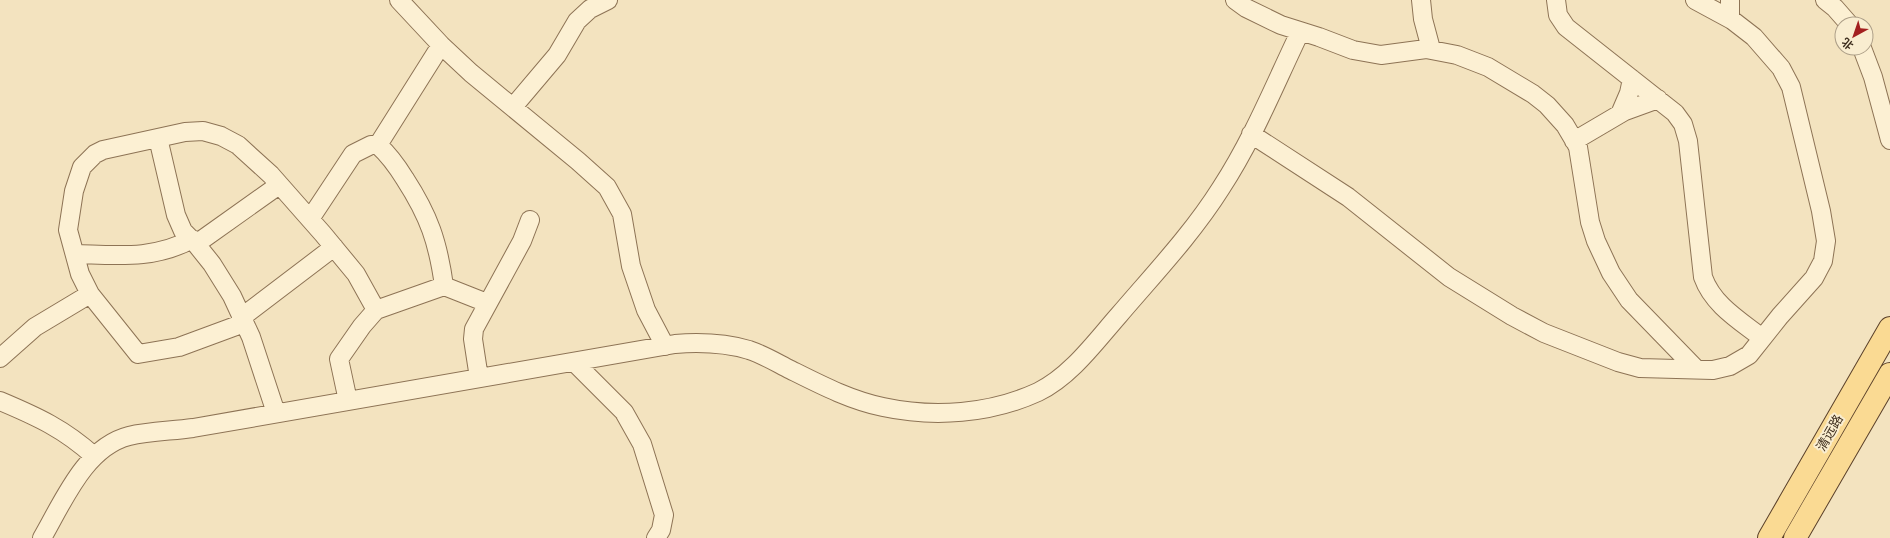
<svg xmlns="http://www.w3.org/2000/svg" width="1890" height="538" font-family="Spectral,'Noto Sans SC',serif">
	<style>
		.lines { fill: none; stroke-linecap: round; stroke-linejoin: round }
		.minor-casing { stroke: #8d7355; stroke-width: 20 }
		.major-casing { stroke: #5b412a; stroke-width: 24 }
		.minor { stroke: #fcf0d3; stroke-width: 18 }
		.major { stroke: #fada93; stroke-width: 22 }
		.labels { text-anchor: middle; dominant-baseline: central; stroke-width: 4; stroke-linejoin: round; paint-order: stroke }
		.street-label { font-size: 13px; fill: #3b2b1b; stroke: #f9edd0 }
	</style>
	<rect width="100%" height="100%" fill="#f3e3bf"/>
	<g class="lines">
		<g class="minor-casing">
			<path id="minor" d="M399,0l42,45 30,28 107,88 29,26 15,27 9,52 15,44 19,36
				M1235,0l11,8 35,17 38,12 34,13 28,5 45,-6 31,6 31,12 45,27 14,11 18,20 13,22 12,75 6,19 15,32 18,27 67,69
				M1421,0l2,19 8,30
				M1556,0l2,15 8,12 109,86 8,11 5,17 15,136c10,28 36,43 59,61
				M1730,0v19
				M1825,0l10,8 14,16
				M1862,48l11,29 17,63
				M513,107l44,-52 20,-34 13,-12 18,-9
				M1620,114l9,-21 3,-14
				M1251,134l97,63 101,80 63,39 32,17 74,29 22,6 73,2 17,-4 19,-11 31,-39 34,-38 9,-17 3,-20 -5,-30 -30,-124 -10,-19 -27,-31 -22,-17 -37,-20
				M158,138l18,77 7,16 13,13 16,20 20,32 19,41 25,76
				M1574,141l51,-30 33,-12
				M378,145l63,-100
				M310,219l43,-65 18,-9h7c11,10 19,21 27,34 24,37 33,63 39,107
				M196,244l83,-59
				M75,254c41,1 79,6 117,-15
				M242,317l92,-70
				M244,323l-65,24 -41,7 -48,-60 -10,-20 -12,-44 6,-39 8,-24 13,-13 8,-4 82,-18 18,-1 18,5 17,9 33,30 52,59 33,40 20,36
				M0,358l35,-31 55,-33
				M574,362l50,50 18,32 22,71 -3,15 -5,8
				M479,378l-6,-39 1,-10 48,-88 8,-21
				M0,401c38,16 64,28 94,55
				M348,401l-9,-42 23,-33 14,-16 68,-24 43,17
				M42,538c21,-36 43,-91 87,-102 20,-5 43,-5 64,-8l482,-84c25,-2 50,-1 74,6 15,5 28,13 42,20 30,15 59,30 92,37 51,11 107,7 155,-15 33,-16 58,-51 81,-77 35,-41 73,-81 102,-127 32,-49 54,-104 79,-156"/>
		</g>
		<g class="major-casing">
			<path id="major" d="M1769,538l121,-210
				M1795,538l95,-164"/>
		</g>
		<use href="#minor" class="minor"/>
		<use href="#major" class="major"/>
	</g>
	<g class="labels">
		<g class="street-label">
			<text transform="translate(1830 433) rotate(-60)">清远路</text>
		</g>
	</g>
	<g transform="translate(1854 36) rotate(220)"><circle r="19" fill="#f9edd0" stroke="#ad9f88"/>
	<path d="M0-3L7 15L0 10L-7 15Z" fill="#a31f1f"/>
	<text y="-6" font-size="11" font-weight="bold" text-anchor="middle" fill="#3b2b1b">北</text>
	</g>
</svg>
